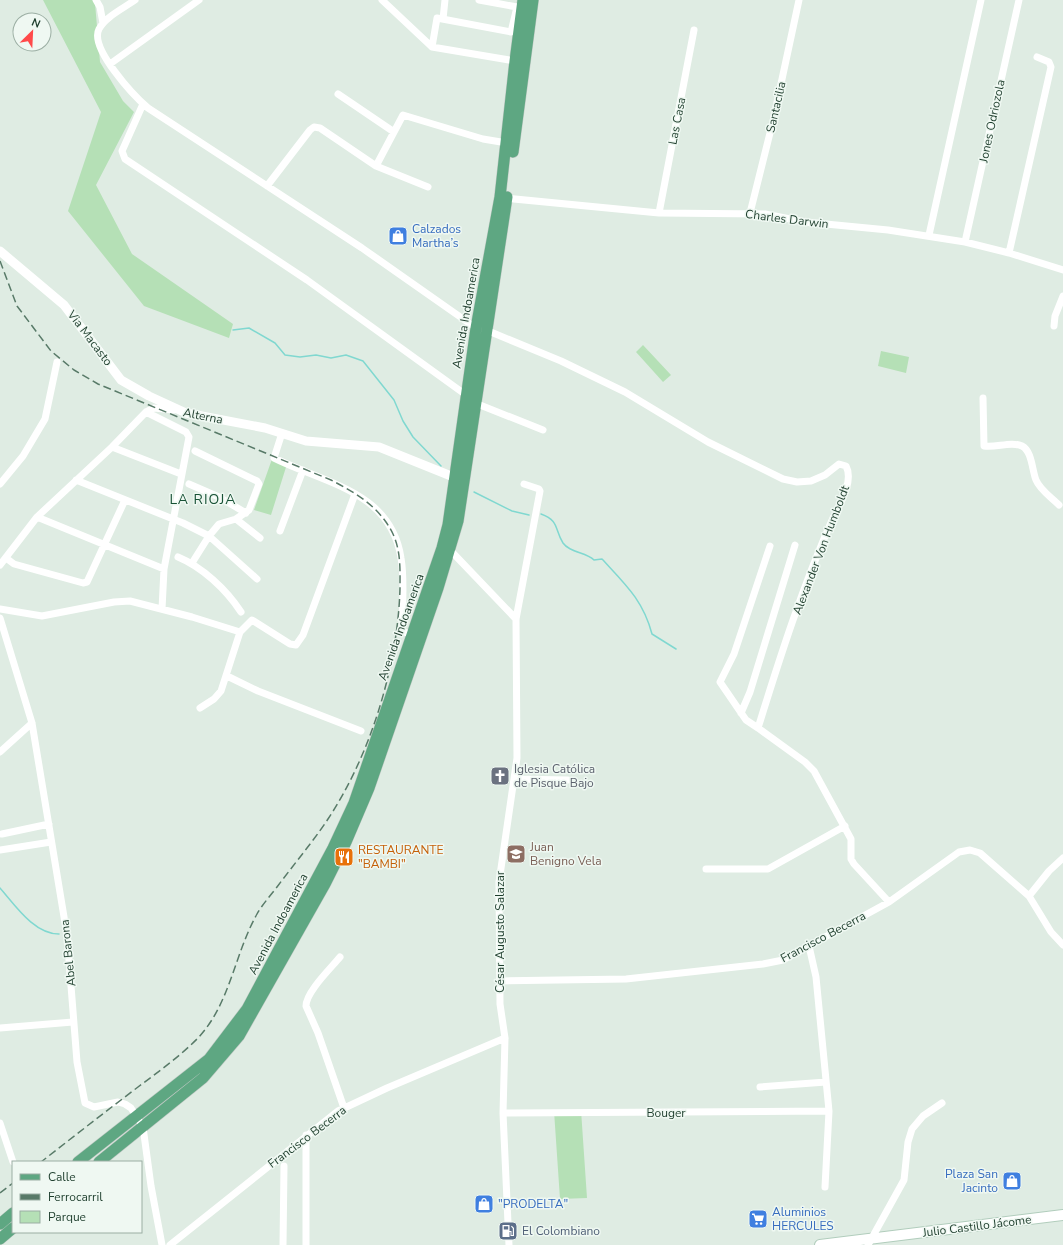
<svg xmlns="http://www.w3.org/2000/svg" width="1063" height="1245" font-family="'Nunito Sans',sans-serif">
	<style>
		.green { fill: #b5e0b6 }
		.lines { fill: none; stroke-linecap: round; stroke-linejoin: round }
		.stream { stroke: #80d8d0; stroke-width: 1.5 }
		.secondary-casing { stroke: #b1cdbc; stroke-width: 12 }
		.primary-casing { stroke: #c0c9c4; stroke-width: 12 }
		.minor { stroke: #fff; stroke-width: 7 }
		.tertiary { stroke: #fff; stroke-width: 9 }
		.secondary { stroke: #fff; stroke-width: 10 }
		.primary { stroke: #5ea782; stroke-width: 11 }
		.rail { stroke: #587a68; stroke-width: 1.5; stroke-dasharray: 8 4; stroke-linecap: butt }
		.labels { text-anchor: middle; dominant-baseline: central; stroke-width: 3; stroke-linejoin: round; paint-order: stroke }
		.street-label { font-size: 12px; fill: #1e3e2d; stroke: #eff8f2 }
		.shop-label { font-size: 12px; fill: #366cbe; stroke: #eff8f2; text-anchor: start }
		.worship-label { font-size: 12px; fill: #5b616d; stroke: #eff8f2; text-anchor: start }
		.education-label { font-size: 12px; fill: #785e54; stroke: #eff8f2; text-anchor: start }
		.food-label { font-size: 12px; fill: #c56008; stroke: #eff8f2; text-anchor: start }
		.service-label { font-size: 12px; fill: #4e5e75; stroke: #eff8f2; text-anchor: start }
		.quarter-label { font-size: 14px; letter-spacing: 1px; fill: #185236; stroke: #eff8f2 }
	</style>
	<rect width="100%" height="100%" fill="#dfece3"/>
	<path class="green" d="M43,0h50l2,3 5,59 23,39 11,11 -38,73 36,69 101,70 -4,14 -85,-32 -76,-95 33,-99z
		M643,345l28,30 -8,7 -27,-30z
		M881,351l28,6 -3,16 -28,-7z
		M272,459l15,5 -16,51 -17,-5z
		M581,1110l6,88 -27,1 -6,-88z"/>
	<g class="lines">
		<path class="stream" d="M233,330l16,-2 26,15 10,12 15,2 16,-2 15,3 15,-3 17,6 31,39 9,21 10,16 28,29
			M474,492l38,19 17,4
			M541,514c19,7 13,15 22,29 7,10 23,9 31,17l8,-1c23,25 41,41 50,75l24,15
			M0,888c15,17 34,46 59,46"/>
		<g class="secondary-casing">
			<path id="secondary" d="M820,1245l243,-30"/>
		</g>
		<g class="primary-casing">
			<path id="primary" d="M513,152l20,-152
				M78,1162l131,-103 38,-50 86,-161 21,-45 88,-255 6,-23 28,-197 24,-131 15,-136 8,-61
				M99,1162l104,-84 36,-42 86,-152 21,-42 23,-54 69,-200 20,-67 49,-324
				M0,1224l13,-11
				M0,1239l13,-11"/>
		</g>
		<path class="minor" d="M96,0l4,7 3,16
			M135,0c-11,8 -30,17 -36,29 -10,19 35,67 49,79l214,140 114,80
			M382,0l50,47 83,14
			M443,19l2,-19
			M432,47l5,-29 74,14 6,-25 -38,-7
			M110,64l89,-64
			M338,94l56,38
			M143,104l-21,47 3,8 182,121 159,115
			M376,166l52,21
			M267,186l43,-56 4,-3 6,1 56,38 27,-51 80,24 24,4
			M504,198l155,15 106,1 40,8 83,8 77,12 44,11 54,17
			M659,213l35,-183
			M750,213l23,-92 26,-121
			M929,235l52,-235
			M965,242l54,-242
			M1009,253l42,-186 -2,-5 -12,-5
			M1054,326l1,-10 8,-20
			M486,330l75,31 64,31 83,50 75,37 14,3 14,-1 14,-6 14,-11 7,2c8,15 -6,38 -13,52 -30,67 -53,139 -75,210l-12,-8 -26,-38 14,-28 36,-108
			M983,398l1,48c12,2 27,-5 38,0 10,5 10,24 14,34 4,10 15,17 23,25
			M475,403l68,27
			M146,412l40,20 3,5 -25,132 -2,40
			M282,433l-8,25c50,25 117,33 127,100 4,23 1,49 1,73l10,4
			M112,447l69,27
			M76,480l107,43 26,13 48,43
			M0,484l23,-28 22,-37 12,-57
			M189,484l30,13 27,16
			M37,517l127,52
			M236,519l24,19
			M280,531l23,-61
			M447,550l4,1 65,68
			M178,557c24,10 48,32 63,55
			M6,558l8,6 69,19 4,-1 38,-82
			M192,563l17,-27 10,-12 17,-5 13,-9 10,-26 -2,-3 -62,-30
			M0,565l37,-48 75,-70 34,-35 8,-4 20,2
			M0,609l42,7 72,-14 16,-1 62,16 48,15 12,-12 38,24 6,1 7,-10 52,-141
			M0,618l32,105 35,212 10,127 8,41 9,4 24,-5 7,2 6,4 12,19 8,59 11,59
			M227,676l31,15 103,40
			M200,708l14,-9 7,-8 19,-59
			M741,713l9,-21 45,-147
			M758,728l47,34 9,9 37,68v20l3,5 35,38
			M0,752l32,-29
			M515,779l53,1
			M2,834l47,-10
			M0,850l51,-8
			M706,869h62l77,-43
			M1029,896l20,-25 14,-13
			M809,946l7,31 13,134 -4,76
			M340,957c-9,11 -34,35 -34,49l12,27 26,75
			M500,981l126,-2 137,-15 20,-4 106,-58 70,-50 11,-2 10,3 49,43 22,36 12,13
			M0,1028l73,-6
			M760,1087l66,-5
			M503,1113l326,-2
			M0,1123l13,39
			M306,1135v110
			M170,1245l168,-134 49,-23 118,-50
			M283,1245l1,-79
			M509,1245l-6,-132 2,-75 -5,-34 -1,-122 18,-124 -1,-139 24,-128 -1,-2 -15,-5
			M868,1245l36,-65 4,-38 4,-13 11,-13 19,-13"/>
		<path class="tertiary" d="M0,251l64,54 57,75 28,16 37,17 79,15 41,13 73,6 82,33"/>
		<use href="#secondary" class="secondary"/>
		<use href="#primary" class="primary"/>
		<path class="rail" d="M0,261l17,45 34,45 23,19 24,14 233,96c25,13 49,27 62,54 8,17 7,36 7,54 -2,77 -29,166 -72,231 -16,24 -34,45 -51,68 -7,9 -15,18 -20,27 -23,41 -27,91 -60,125 -18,18 -39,33 -59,48 -33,25 -65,50 -97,75
			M0,1193l13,-10"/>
	</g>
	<defs>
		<g id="shop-square" transform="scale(1)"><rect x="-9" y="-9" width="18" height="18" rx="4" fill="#3f7fe0" stroke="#eff8f2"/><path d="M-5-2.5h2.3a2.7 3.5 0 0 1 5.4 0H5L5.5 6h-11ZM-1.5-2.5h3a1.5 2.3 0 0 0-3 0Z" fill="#fff"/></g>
		<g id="church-square" transform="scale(1)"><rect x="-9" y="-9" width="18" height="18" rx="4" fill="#6b7280" stroke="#eff8f2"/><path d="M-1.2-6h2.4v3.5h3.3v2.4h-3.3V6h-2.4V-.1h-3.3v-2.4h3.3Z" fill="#fff"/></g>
		<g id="school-square" transform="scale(1)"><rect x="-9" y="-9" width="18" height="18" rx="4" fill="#8d6e63" stroke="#eff8f2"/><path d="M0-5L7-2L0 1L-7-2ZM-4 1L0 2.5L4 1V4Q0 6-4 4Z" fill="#fff"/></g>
		<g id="restaurant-square" transform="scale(1)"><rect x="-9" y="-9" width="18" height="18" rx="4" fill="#e8710a" stroke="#eff8f2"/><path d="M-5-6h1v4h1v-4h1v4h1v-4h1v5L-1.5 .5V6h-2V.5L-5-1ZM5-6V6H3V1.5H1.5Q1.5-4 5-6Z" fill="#fff"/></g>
		<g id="supermarket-square" transform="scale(1)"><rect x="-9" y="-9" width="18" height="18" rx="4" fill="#3f7fe0" stroke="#eff8f2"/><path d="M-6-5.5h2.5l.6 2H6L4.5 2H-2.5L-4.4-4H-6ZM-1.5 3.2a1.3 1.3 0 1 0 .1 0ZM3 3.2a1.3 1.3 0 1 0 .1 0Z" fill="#fff"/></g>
		<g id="fuel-square" transform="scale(1)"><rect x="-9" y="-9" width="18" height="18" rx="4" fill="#5c6f8a" stroke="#eff8f2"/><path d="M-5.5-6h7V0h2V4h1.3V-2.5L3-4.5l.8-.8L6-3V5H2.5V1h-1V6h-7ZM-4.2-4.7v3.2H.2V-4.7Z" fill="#fff"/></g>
	</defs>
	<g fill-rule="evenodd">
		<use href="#shop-square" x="398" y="236"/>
		<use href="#church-square" x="500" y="776"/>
		<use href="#school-square" x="516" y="854"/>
		<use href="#restaurant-square" x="344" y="857"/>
		<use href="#shop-square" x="1012" y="1181"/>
		<use href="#shop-square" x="484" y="1204"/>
		<use href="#supermarket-square" x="758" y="1219"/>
		<use href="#fuel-square" x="508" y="1231"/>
	</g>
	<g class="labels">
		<g class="street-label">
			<text transform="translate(776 107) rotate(-77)">Santacilia</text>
			<text transform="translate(677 121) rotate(-79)">Las Casa</text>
			<text transform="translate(992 121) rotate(-78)">Jones Odriozola</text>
			<text transform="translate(787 219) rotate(7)">Charles Darwin</text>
			<text transform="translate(466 313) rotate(-80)">Avenida Indoamerica</text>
			<text transform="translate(90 338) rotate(53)">Via Macasto</text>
			<text transform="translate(203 416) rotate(11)">Alterna</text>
			<text transform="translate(821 550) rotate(-69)">Alexander Von Humboldt</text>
			<text transform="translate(401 627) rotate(-70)">Avenida Indoamerica</text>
			<text transform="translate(278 924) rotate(-62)">Avenida Indoamerica</text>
			<text transform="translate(500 932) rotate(-90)">César Augusto Salazar</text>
			<text transform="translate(823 937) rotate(-28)">Francisco Becerra</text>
			<text transform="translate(68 953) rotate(-96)">Abel Barona</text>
			<text x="666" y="1113">Bouger</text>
			<text transform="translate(307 1137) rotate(-37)">Francisco Becerra</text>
			<text transform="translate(977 1226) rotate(-7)">Julio Castillo Jácome</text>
		</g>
		<g class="shop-label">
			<text x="412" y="229">Calzados<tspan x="412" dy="14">Martha’s</tspan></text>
			<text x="998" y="1174" text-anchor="end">Plaza San<tspan x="998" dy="14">Jacinto</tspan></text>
			<text x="498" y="1204">"PRODELTA"</text>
			<text x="772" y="1212">Aluminios<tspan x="772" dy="14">HERCULES</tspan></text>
		</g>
		<g class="worship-label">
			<text x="514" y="769">Iglesia Católica<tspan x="514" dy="14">de Pisque Bajo</tspan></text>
		</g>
		<g class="education-label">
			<text x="530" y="847">Juan<tspan x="530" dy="14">Benigno Vela</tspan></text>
		</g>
		<g class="food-label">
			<text x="358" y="850">RESTAURANTE<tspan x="358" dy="14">"BAMBI"</tspan></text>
		</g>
		<g class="service-label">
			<text x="522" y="1231">El Colombiano</text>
		</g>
		<g class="quarter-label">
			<text x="203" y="499">LA RIOJA</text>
		</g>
	</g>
	<rect x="12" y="1161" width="130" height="72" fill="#eff8f2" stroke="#9baea3"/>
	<rect x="20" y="1174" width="20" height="6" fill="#5ea782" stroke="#9baea3"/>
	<text x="48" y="1181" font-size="12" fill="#1e3e2d">Calle</text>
	<rect x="20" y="1194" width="20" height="6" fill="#587a68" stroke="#9baea3"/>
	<text x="48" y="1201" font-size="12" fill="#1e3e2d">Ferrocarril</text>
	<rect x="20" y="1211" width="20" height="12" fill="#b5e0b6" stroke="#9baea3"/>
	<text x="48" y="1221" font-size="12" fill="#1e3e2d">Parque</text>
	<g transform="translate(32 32) rotate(24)"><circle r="19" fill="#eff8f2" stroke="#9baea3"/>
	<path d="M0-3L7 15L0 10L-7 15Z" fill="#ff4a4a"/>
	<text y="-6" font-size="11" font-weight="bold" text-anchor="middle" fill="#1e3e2d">N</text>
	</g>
</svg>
